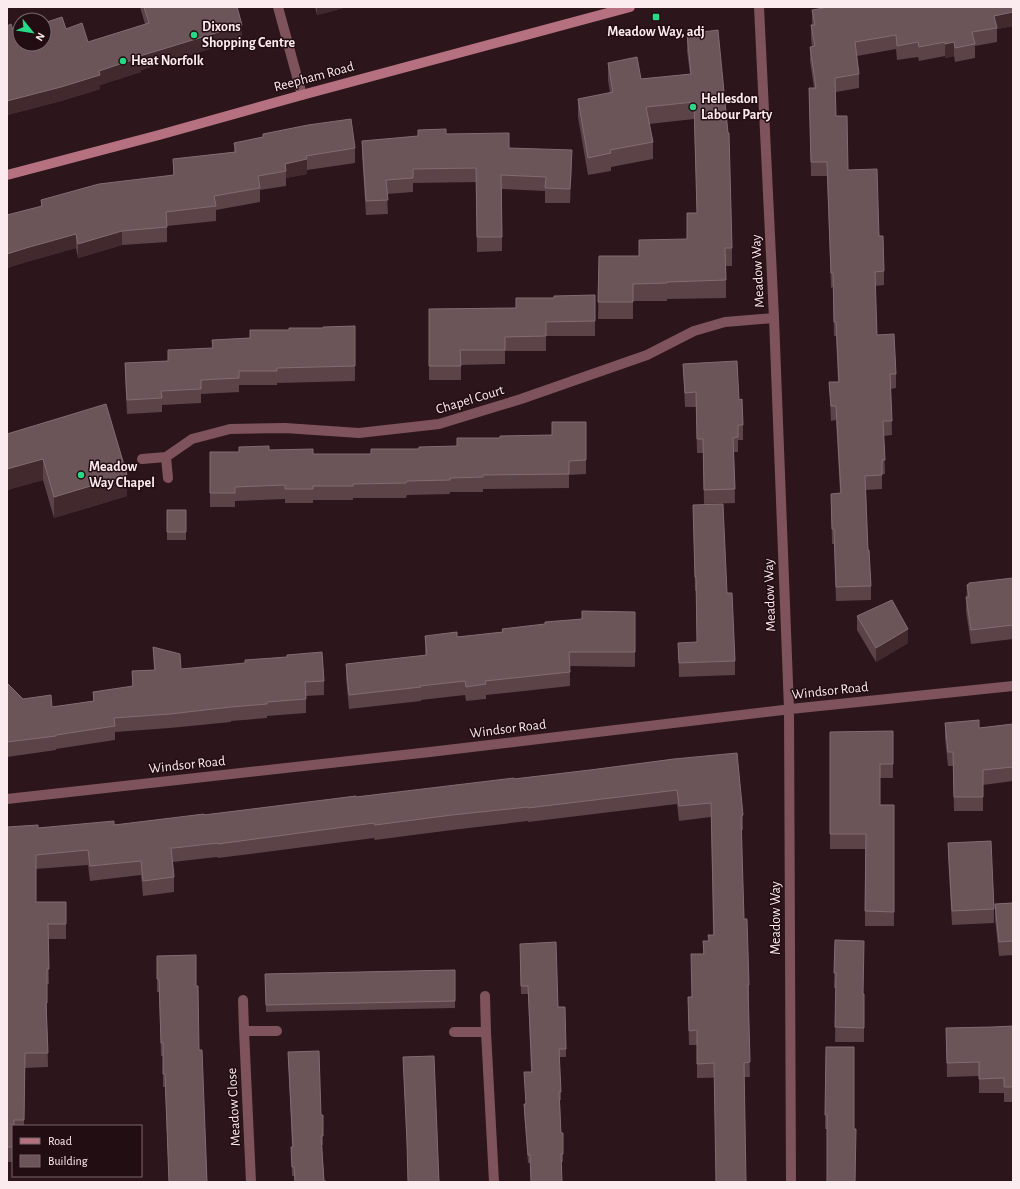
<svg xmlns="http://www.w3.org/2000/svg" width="1020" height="1189" font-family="'Alegreya Sans',sans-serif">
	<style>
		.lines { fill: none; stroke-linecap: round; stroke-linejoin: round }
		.street { stroke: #7e535c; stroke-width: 10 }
		.secondary { stroke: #b5717f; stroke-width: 10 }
		.wall { fill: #5b4348 }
		.shaded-wall { fill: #41292e }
		.building { fill: #6c5559; stroke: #836c71 }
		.poi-dot { fill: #27d885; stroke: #220d12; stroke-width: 1.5 }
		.labels { text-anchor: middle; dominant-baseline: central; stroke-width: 3; stroke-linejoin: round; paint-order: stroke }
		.poi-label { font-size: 14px; font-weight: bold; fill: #fcebee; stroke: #220d12; text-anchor: start }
		.street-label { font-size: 14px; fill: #fcebee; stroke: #220d12 }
	</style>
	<rect width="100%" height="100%" fill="#2c161b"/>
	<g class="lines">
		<path class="street" d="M278,7l24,88
			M759,7l15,311 15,391 2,473
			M142,459l24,-2
			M168,478l-2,-21 26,-18 38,-10 55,-1 74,5 80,-9 82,-25 126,-44 47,-24 31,-9 49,-4
			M7,799l423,-47 370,-44 213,-22
			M485,996l1,36
			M243,1000l1,31
			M454,1032h32l8,150
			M251,1182l-7,-151h33"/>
		<path class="secondary" d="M7,175l152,-40 143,-40 328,-88"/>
	</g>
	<path class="wall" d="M140,7h97l5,32 -101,31v2l-41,13v4l-39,12 -54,14v-89l7,7 52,-4 22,13 57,-18z
		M315,7h32l-30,8z
		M1013,7v19l-16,3v13l-22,4v12l-20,4 -1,-6 -9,2v-2l-26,5 -1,-4 -21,3 -1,-11 -39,7 2,18v14l-23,4v24l12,54 31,66 5,35v14l-9,1 2,49 19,39v14l-5,1 1,46 -8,1 1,38h-3v15l-16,1 2,60 3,36v14l-35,1 -2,-57h-2l-1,-50 9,-1 -4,-73 -5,1 -2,-39h9l-2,-46h-2l-1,-49 -2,1 -4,-112h-16l-2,-88h5l-4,-27v-14h2l-1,-8v-14h1v-15z
		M687,34l45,214v18h-6v32l-59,1v2h-34v18h-35l1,-63h40l48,-17 10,-26 -3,-94 -45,5 4,18v17l-42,8v4l-23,4 -10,-58v-18l32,-6 -2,-13v-17l33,16 49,-5 -3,-23z
		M263,134l92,14v15l-48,7v4l-21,4v8l-26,4v12l-44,8v11l-49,5v16l-45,3 -44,13 -2,-10 -50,14 -19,6v-53l34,-8v-7l132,-25v-16l61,-7v-9l29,-6z
		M446,134l63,14 63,16 -2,39h-25v-12l-43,-2v62l-25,1 -1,-70 -63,1v9l-26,2 1,20 -22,1 -4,-60v-14z
		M595,295v41h-49v15h-41v13l-44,1v15h-32v-71l87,-1 38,-10z
		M355,326v55l-78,2v2h-38v7l-38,2v9l-39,2v7l-35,2 -2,-37v-14l43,-2 44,-13v-8l38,-2 39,-8z
		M683,364l56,36 4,25v15h-5v12h-4l1,51 -31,1 -1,-51h-6l-1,-46h-11z
		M586,422v52l-17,1v13l-86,1v3h-33v2l-43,1 -1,3h-53v2h-40v3h-28v-4l-50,2v6h-25v-55h29l30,-2 44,4h58l48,-5 38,-3 43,-8 52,-3z
		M7,434l120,62 -73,22 -11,-38 -36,10z
		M693,505l34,88 8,68v14l-56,2 -1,-34h19l-1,-52h-1z
		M167,510h19v30h-19z
		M1013,578v61l-42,5 -5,-33 1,-26z
		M635,612v55l-65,-1v20l-84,9v4l-20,2 -1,-6 -44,5v1l-72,8 -3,-31v-14l79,-8v-20l32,1 45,-5 43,-7z
		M857,616l51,27 -32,19 -19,-32z
		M153,647l28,22 143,12v14l-18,1v17l-39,3v2l-36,3v1l-61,6 -55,4v8l-59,9v1l-49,7v-74l16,16 29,8 41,-6v-9l39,-5v-16l22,-1z
		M945,723l34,5 34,-4v57l-30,4v26h-29l-1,-45h-5l-3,-28z
		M893,731v47h-13v27h14v121h-29v-77h-35v-117z
		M674,759l69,56v15h-2l3,89 5,66v15h-1l2,77 -53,1v-33h-8l-1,-48h3l12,-43v-13h5l5,-6 -2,-118 -32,4 -2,-17 -149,18v-1l-76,9 -77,10 -1,-2 -156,20 -1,-1 -44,5 1,15v15l-31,4 -2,-21 -51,6 -2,-16 -52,4v33h30v37h-18l1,45h-2v33l1,50 -23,1 -1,58h-11v36h-6v-335l31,1 76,-3 476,-55z
		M948,843l46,66v14l-42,2 -4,-68z
		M1013,903v52l-14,1 -4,-37v-15z
		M835,940l28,54h1v48h-29l1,-54h-2z
		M520,952l38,55 8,42v8h-7l2,35v8h-1l1,33 2,21v8l-35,1 -4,-51v-8h2l-2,-32h7l-3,-78h-7z
		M157,956l39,30 3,64 8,132h-38l-4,-95h-2v-31h-2l-2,-64h-2z
		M455,970v38l-189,4 -1,-38z
		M1013,1026v76h-9v-9h-25v-17l-32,1 -1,-49 46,-1z
		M826,1047h28l-27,82h-2z
		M288,1052l33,63h2v30h-1l2,36 2,1h-31l-1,-6h-2l-1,-29h1z
		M403,1057l36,125 -32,-31z"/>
	<path class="shaded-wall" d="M317,7h30l-30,8z
		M1013,12v14l-16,3 -3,-13z
		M242,25v14l-101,31v2l-41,13v4l-39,12 -54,14v-14l92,-30 41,-15z
		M954,42v14l-9,2v-14z
		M572,150v14l-2,39v-14z
		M307,159v15l-21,4v-7l-1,-7z
		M122,231v14l-44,13v-14z
		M76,234v14l-50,14 -19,6v-14l19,-6z
		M43,459v21l-36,10v-21z
		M127,475v21l-73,22v-21z
		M908,629v14l-32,19v-14z"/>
	<path class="building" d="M144,7h93l5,18 -102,31 1,1 -42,14 1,4 -39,12 -54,14v-75l4,-2 3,9 6,-2v13h24v-21l18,-6 4,12 16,-6 6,19 61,-19z
		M829,7h184v5l-19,4 3,12 -25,4 3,12 -20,4 -1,-6 -9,2v-2l-26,5 -1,-5 -21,4 -1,-11 -41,7 4,32 -24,4 1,38h11l1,54 29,-1 2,67h4l1,35 -9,1 2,63 17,-1 2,40h-6l2,47h-9l2,39h-3v15l-17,1 3,74h1l2,36 -35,1 -2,-58h-2l-1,-35 10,-1 -5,-87h-5l-2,-24h10l-3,-60h-2l-1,-49h-2l-4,-111h-16l-2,-74h7l-6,-41 5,-1 -4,-21h4l-3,-15z
		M718,30l10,103h1l3,115h-7l1,32 -59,2v1l-34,1v18h-35l1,-46h40v-16l48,-1v-26h10l-3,-111 -48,5 7,35 -43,8 1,3 -23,5 -10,-59 35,-7 -5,-29 29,-6 4,22 50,-5 -4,-40z
		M351,119l4,29 -49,8 1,3 -22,5 1,7 -28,5 2,12 -46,8 2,10 -50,6 1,15 -45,4 -44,13 -2,-10 -50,14 -19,6v-39l35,-9 -1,-6 58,-16 75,-9 -1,-16 63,-7 -2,-9 29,-6v-3l45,-9z
		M446,129v5l63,-1v15l63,2 -2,39 -25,-1 1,-11 -45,-2 1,62h-25l-1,-69 -63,1v9l-27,2 2,20 -22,1 -4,-60 56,-5v-6z
		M595,295v26l-49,1v14l-41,1v13h-45l1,16h-32v-57l87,-1v-10h38v-2z
		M355,326v40l-78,2v3h-38v7l-38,2v9l-40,2 1,7 -35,2 -2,-37 43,-2v-11l45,-2 -1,-8 38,-2v-8h39v-2h34v-1z
		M737,361l2,39 3,-1 1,26h-5v12l-5,1 2,51 -31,1 -1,-51h-6l-1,-47 -11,1 -2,-29z
		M106,404l21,71 -73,22 -11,-38 -36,10v-35z
		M552,422h34v38l-17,1v13l-86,1v2l-33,1v2l-43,1 -1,2 -53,1v2h-40v3h-28v-4l-50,2v6h-25v-41h29v-5l30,-1v4l44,-1v5h58v-5h48v-2l38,-1v-8h43v-2l52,-1z
		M723,504l4,89h5l3,68 -56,2 -1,-20 19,-1 -1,-65h-1l-2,-72z
		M167,510h19v22h-19z
		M1013,578v47l-42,5 -5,-33h3l-2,-12 2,-1v-1z
		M892,600l16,29 -32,19 -19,-32z
		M582,611l53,1v40h-66l1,20 -85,9 1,3 -20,3 -1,-6 -45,5 1,1 -72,8 -3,-31 81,-9 -2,-19 32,-4v5l46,-5 -1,-3 43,-5v-2l37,-3z
		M153,647l27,7 1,15 64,-6v-3l42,-3v-2l35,-3 2,29 -19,1 1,17 -39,3v2l-36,3 -61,7 -56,4 1,8 -59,9v1l-49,6v-59l16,16 28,-4 1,12 42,-6 -1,-9 40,-6 -1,-15 23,-1z
		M979,720v8l34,-4v43l-30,3v27h-29l-1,-45h-5l-3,-29z
		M893,731v33h-13v41h14v107l-29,-1 1,-77h-36v-102z
		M737,753l6,62 -2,1 3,103h3l2,66h-1l2,77 -6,1 2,119h-30l-2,-119 -17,1v-34l-8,1 -1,-34h4l-1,-43h13l-1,-13h6l-1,-6h6l-3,-132 -32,3 -2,-16 -149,18v-1l-76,8 -77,10 -1,-2 -156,21 -1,-1 -43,5h-3l3,29 -31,4 -2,-20 -51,5 -2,-16 -52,5v47h30v22h-18l1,45h-2v34h-1l2,50h-23l-1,67h-10l-1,27h-6v-320l31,-2v3l76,-7v4l90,-11v1l152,-19v1l158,-19v1l76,-9 84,-11z
		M991,841l3,68 -42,2 -4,-68z
		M1013,903v38l-14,1 -4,-38z
		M835,940l29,1 -1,53h1v34l-29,-1 1,-54h-2z
		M556,942l2,65h7l1,42h-7l2,43h-2l2,41h2v21h-2l1,28h-31l-1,-27h-2l-4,-51h2l-2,-32h8l-4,-86h-7l-1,-42z
		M196,955v31h2l1,64h3l5,132h-38l-4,-108h-2v-31h-2l-2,-64h-2v-23z
		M455,970v31l-189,4 -1,-31z
		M1013,1026v61h-9v-9l-25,1v-17l-32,1 -1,-35 46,-1z
		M826,1047h28v82h2l-1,53h-28v-67h-2z
		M319,1051l2,64h2v21h-2l3,45h2v1h-31l-1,-15h-2l-1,-20h2l-5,-95z
		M434,1056l5,126h-31l-1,-40 -4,-85z"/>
	<g class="poi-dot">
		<rect x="652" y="13" width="8" height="8" rx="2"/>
		<circle cx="194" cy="35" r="4"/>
		<circle cx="123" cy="61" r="4"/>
		<circle cx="693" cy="107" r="4"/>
		<circle cx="81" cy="475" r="4"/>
	</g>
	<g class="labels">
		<g class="poi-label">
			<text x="202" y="27">Dixons<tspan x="202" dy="16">Shopping Centre</tspan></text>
			<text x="656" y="32" text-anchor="middle">Meadow Way, adj</text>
			<text x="131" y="61">Heat Norfolk</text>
			<text x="701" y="99">Hellesdon<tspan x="701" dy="16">Labour Party</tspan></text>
			<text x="89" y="467">Meadow<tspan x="89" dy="16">Way Chapel</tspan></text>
		</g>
		<g class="street-label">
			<text transform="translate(314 77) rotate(-15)">Reepham Road</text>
			<text transform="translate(758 271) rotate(-93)">Meadow Way</text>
			<text transform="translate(470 400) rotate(-17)">Chapel Court</text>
			<text transform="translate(770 595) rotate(-92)">Meadow Way</text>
			<text transform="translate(830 691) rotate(-6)">Windsor Road</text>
			<text transform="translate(508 729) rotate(-7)">Windsor Road</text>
			<text transform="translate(187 765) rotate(-6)">Windsor Road</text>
			<text transform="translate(776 918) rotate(-90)">Meadow Way</text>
			<text transform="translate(234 1107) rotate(-93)">Meadow Close</text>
		</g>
	</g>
	<rect width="1020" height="1189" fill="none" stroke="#fcebee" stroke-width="16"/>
	<rect x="12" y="1125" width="130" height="52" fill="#220d12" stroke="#79666a"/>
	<rect x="20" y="1138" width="20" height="6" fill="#b5717f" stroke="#79666a"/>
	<text x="48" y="1145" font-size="12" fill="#fcebee">Road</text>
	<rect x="20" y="1155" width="20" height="12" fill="#6c5559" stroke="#79666a"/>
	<text x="48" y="1165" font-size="12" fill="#fcebee">Building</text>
	<g transform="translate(32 32) rotate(120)"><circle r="19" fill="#220d12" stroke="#79666a"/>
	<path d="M0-3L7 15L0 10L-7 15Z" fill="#27d885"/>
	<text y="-6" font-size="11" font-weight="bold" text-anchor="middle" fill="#fcebee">N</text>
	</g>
</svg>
